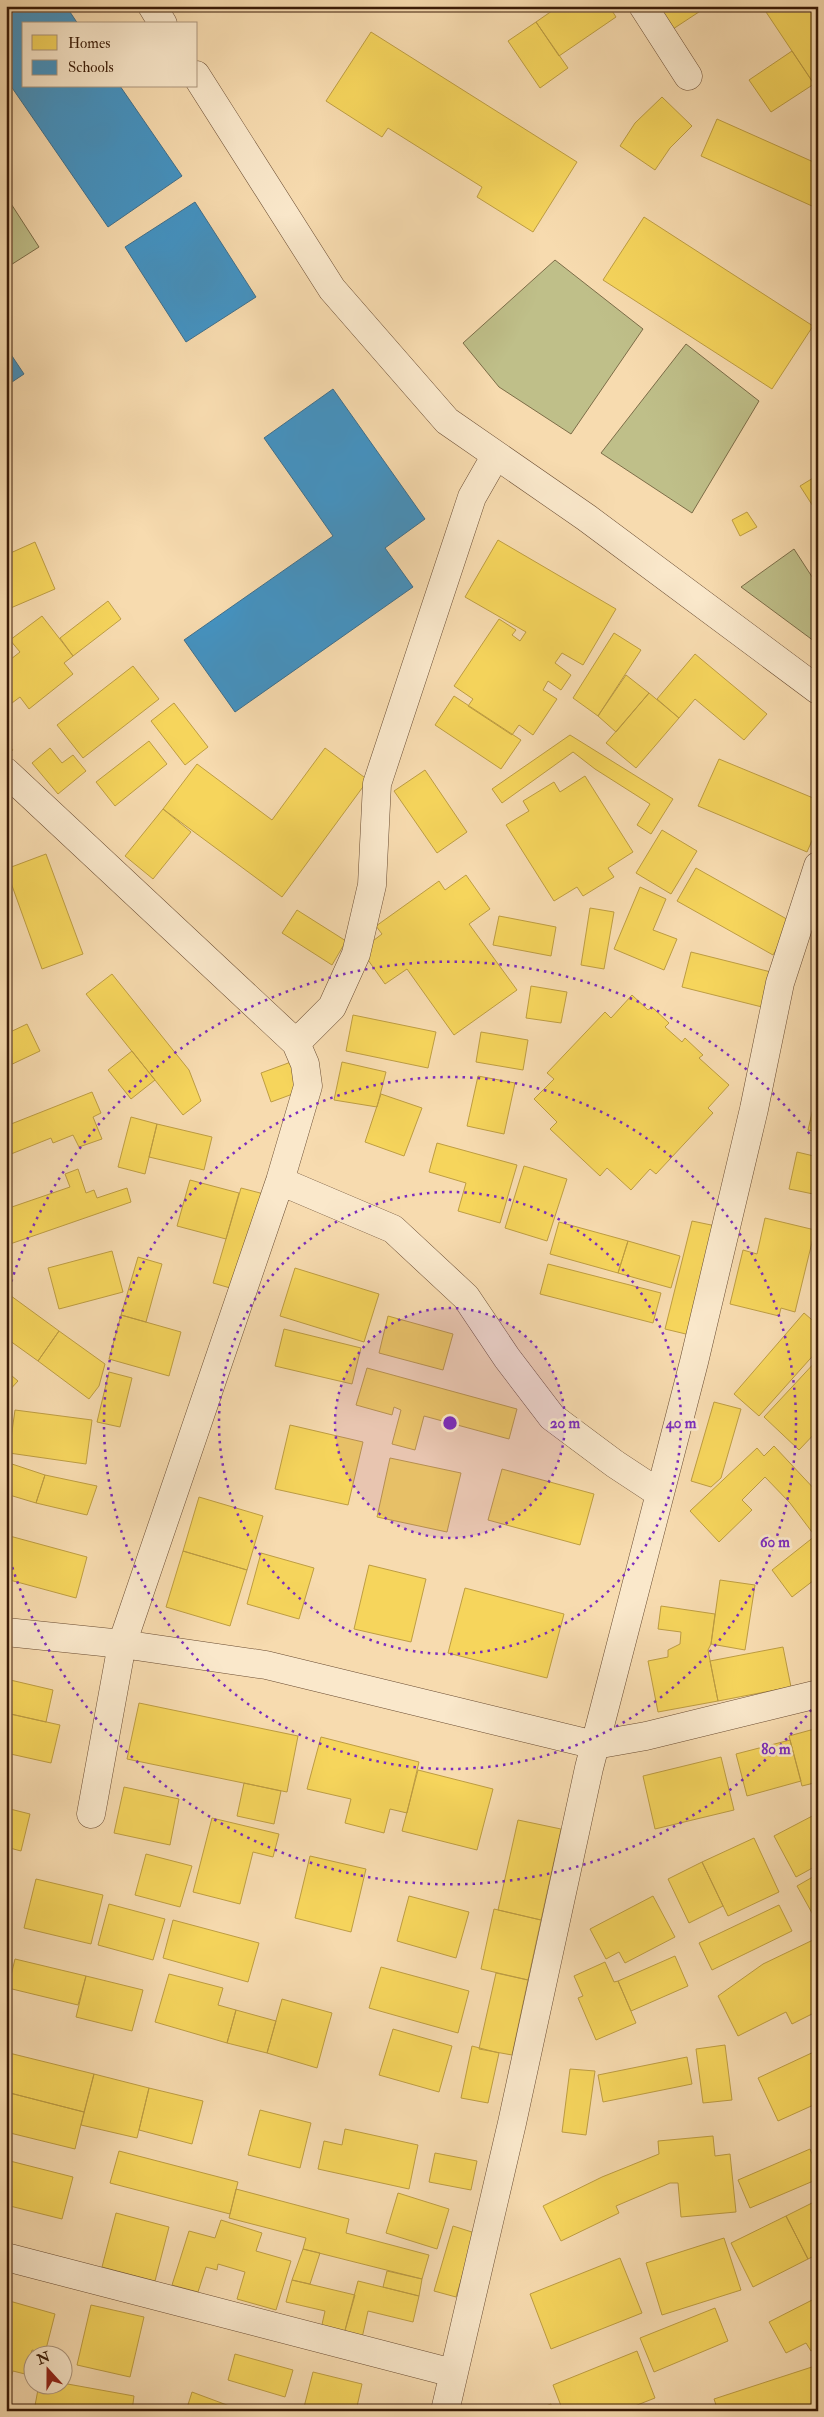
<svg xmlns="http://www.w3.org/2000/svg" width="824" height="2417" font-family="'IM FELL Double Pica',serif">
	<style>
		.green { fill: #bfbf89; stroke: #7c6d48 }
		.homes { fill: #f6d55c; stroke: #be9d42 }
		.schools { fill: #4393c3; stroke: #406f8b }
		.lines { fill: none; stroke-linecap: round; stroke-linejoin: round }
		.minor-casing { stroke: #694b31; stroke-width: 29 }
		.minor { stroke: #fae8cb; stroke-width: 28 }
		.ring { fill: none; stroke: #7b2cbf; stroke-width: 2.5; stroke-dasharray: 2.5 5 }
		.centre { fill: #7b2cbf; stroke: #fae8cb; stroke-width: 2.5 }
		.ring-label { font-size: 15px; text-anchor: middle; font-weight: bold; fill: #7b2cbf; stroke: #fae8cb; stroke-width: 5; stroke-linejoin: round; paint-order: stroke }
	</style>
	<rect width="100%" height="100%" fill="#f7dbaf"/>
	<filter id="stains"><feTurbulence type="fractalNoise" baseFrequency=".004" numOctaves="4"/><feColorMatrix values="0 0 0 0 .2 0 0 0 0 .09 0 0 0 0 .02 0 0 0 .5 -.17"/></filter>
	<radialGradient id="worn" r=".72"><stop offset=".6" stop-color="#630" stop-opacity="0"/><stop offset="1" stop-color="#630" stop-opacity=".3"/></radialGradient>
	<path class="green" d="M6,196l33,51 -33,21z
		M555,260l88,69 -72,105 -72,-47 -36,-44z
		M686,344l73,57 -67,112 -91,-60z
		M794,549l24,37v58l-77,-57z"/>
	<path class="homes" d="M559,6h50l7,11 -57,39 -23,-34z
		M658,6h50l-35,23z
		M762,6h56v84z
		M536,22l32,46 -28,20 -32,-47z
		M371,32l206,130 -44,70 -56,-35 5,-10 -94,-59 -6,9 -56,-36z
		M792,51l22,33 -43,28 -22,-32z
		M662,97l30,29 -22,22 -15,22 -35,-24 15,-23z
		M717,119l101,45v29l-6,13 -111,-50z
		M818,193v15l-6,-2z
		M644,217l169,109 -41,63 -169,-109z
		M818,475v39l-18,-28z
		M747,512l10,15 -17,9 -8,-16z
		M498,540l118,69 -33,56 -21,-12 -7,10 16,12 -10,15 -13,-9 -5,9 14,9 -24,36 -14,-10 -7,10 -44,-29 5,-7 -19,-13 45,-67 17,11 -4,5 8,6 6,-9 -61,-35z
		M35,542l20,47 -49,21v-55z
		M108,601l13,18 -48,37 -13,-18z
		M42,616l31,40 -9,7 9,11 -44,35 -9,-12 -12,9 -2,-43 14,-11 -10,-12z
		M614,633l27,17 -43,66 -25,-18z
		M695,654l72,60 -23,26 -49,-41 -16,19 -22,-19z
		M133,666l26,33 -76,59 -26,-33z
		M626,675l23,18 -33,39 -18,-16z
		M649,693l30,25 -43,50 -30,-25z
		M454,696l67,44 -20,29 -66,-44z
		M174,703l34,44 -23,18 -34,-44z
		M570,735l103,64 -22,35 -14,-9 13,-21 -55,-35 -22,-17 -71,51 -10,-14z
		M149,741l18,23 -52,42 -19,-24z
		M6,742l7,8 -7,7z
		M50,748l12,15 11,-8 13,16 -28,23 -26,-31z
		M325,748l43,32 -86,117 -119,-88 34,-45 75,56z
		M719,759l99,41v27l-11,25 -109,-46z
		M425,770l42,62 -30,21 -43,-62z
		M585,776l48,76 -25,16 6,9 -31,19 -6,-9 -23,14 -48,-76 23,-14 -6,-10 31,-19 6,10z
		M163,809l28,23 -38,47 -28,-23z
		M662,830l35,21 -26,43 -35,-21z
		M46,854l37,100 -41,15 -36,-100z
		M696,868l96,54 -19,33 -96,-54z
		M466,875l24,34 -21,15 48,66 -63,45 -47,-66 -22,15 -24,-34 21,-16 -6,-8 63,-45 6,9z
		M640,887l26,12 -13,31 24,9 -13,31 -50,-21z
		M590,908l24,4 -10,57 -23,-4z
		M297,910l49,31 -14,24 -50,-32z
		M499,916l57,11 -5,29 -58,-11z
		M691,952l80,20 -9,35 -80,-20z
		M112,974l77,96 12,31 -18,14 -97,-121z
		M531,986l36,6 -6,31 -35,-5z
		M632,995l16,15 4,-3 17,16 -4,4 17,15 3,-4 18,17 -4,3 30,27 -21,23 5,5 -57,61 -6,-5 -19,21 -24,-22 -7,8 -50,-47 7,-7 -23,-23 20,-20 -7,-6 58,-61 6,6z
		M353,1015l83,17 -8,36 -82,-17z
		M27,1024l13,27 -34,16v-33z
		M481,1032l47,8 -5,30 -47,-8z
		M132,1051l23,29 -24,19 -23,-29z
		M291,1062l10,29 -30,11 -10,-29z
		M342,1062l44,10 -9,35 -43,-7z
		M478,1076l37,7 -11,51 -37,-8z
		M817,1091h1v41l-10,-2z
		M92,1092l9,21 -8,4 9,22 -23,8 -6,-12 -20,8 -2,-5 -45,18v-30z
		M381,1094l41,14 -18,48 -39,-14z
		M131,1117l26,7 -12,50 -27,-7z
		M157,1124l55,13 -8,33 -55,-13z
		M437,1143l80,22 -17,58 -42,-12 8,-28 -37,-11z
		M797,1152l21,5v38l-29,-6z
		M524,1166l43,13 -20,62 -42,-13z
		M78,1169l8,24 8,-3 3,8 30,-10 4,14 -121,42 -4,-11v-24l64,-22 -5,-13z
		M190,1180l49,13 -13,46 -49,-13z
		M241,1188l23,6 -27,96 -24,-7z
		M765,1218l50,12 -20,82 -14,-4 -2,8 -49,-12 13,-54 14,4z
		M692,1221l24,5 -26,109 -25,-6z
		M559,1222l69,19 -10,32 -68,-19z
		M628,1241l52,15 -9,32 -53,-15z
		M112,1251l11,41 -64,17 -11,-41z
		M138,1257l24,7 -16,58 -25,-7z
		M548,1264l113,29 -8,30 -113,-29z
		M295,1268l84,26 -15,48 -84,-26z
		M818,1278v15l-5,-14z
		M7,1293l52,38 -21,30 -32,-23z
		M804,1313l14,12v25l-59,66 -25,-22z
		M121,1315l60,17 -12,44 -60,-17z
		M388,1316l65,18 -10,36 -64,-17z
		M284,1329l77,19 -9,36 -77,-18z
		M59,1331l46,33 -6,22 -10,13 -51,-38z
		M818,1359v71l-19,20 -35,-33z
		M367,1368l150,41 -8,30 -85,-23 -9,34 -23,-6 9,-34 -7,-3 -2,8 -36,-10z
		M6,1371l12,10 -12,13z
		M109,1372l23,6 -12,49 -23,-5z
		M714,1402l27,7 -20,69 -10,9 -20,-6z
		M15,1410l77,10 -6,44 -77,-11z
		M290,1425l73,17 -15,63 -73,-16z
		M774,1446l44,47v84l-26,20 -20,-27 43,-34 -25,-33 -25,-26 -23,23 10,10 -33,32 -29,-31 67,-63 7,8z
		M390,1458l71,15 -14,59 -70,-15z
		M6,1462l39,13 -9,28 -30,-9z
		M502,1469l92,25 -14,51 -92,-25z
		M45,1475l52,11 -10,29 -51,-12z
		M199,1497l64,19 -16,54 -64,-19z
		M6,1535l81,22 -11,41 -70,-19z
		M183,1551l64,19 -17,56 -64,-19z
		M261,1553l53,15 -15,51 -52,-15z
		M369,1565l57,14 -15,63 -57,-13z
		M720,1580l35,5 -10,65 -34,-6z
		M465,1588l99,26 -17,64 -99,-25z
		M661,1606l54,8 -4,30 -3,6 10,51 -60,11 -10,-51 20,-4v-7l12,-6 1,-12 -23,-3z
		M783,1647l8,40 -73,14 -8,-40z
		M6,1679l47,11 -7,32 -40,-9z
		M139,1703l159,33 -11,56 -160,-33z
		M6,1713l54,12 -9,38 -45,-10z
		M818,1728v54l-16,4 -13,-50z
		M321,1737l98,25 -12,51 -17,-4 -6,24 -39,-10 6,-24 -44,-10z
		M790,1740l11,41 -54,15 -11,-42z
		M721,1757l13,53 -79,19 -12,-53z
		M418,1770l75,19 -16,61 -75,-19z
		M244,1783l37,8 -7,33 -37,-8z
		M124,1787l55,12 -9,46 -56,-12z
		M6,1808l24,6 -9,37 -15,-4z
		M818,1813v52l-22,12 -22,-41z
		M212,1818l67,16 -6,23 -20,-5 -13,52 -47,-12z
		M518,1820l43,9 -20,91 -43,-10z
		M754,1838l25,54 -51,24 -26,-54z
		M146,1854l46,12 -12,41 -45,-12z
		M310,1856l56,13 -15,63 -56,-14z
		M702,1862l21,44 -34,17 -21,-44z
		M818,1874v47l-1,1 -20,-36z
		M36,1879l67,16 -12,49 -67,-16z
		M409,1896l60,16 -13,46 -59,-17z
		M653,1896l22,41 -50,26 -6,-11 -13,7 -16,-30z
		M109,1904l56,15 -12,41 -55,-15z
		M779,1905l13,26 -80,39 -13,-27z
		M494,1909l47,11 -13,60 -47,-11z
		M173,1920l86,23 -11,39 -85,-24z
		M813,1940l5,9v62l-26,13 -6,-12 -48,24 -20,-40 45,-32z
		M675,1956l13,30 -57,25 -13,-30z
		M15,1959l71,17 -8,29 -70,-17z
		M605,1962l9,20 4,-1 18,42 -40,17 -18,-42 5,-2 -9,-20z
		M381,1967l88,24 -11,42 -89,-25z
		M496,1973l32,7 -16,75 -33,-6z
		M169,1974l54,14 -5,17 18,5 -9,33 -72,-21z
		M86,1976l57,14 -11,41 -56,-14z
		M282,1999l50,14 -15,55 -50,-15z
		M236,2010l40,11 -9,32 -40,-10z
		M393,2029l59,17 -13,46 -60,-17z
		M725,2045l7,55 -29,3 -7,-54z
		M472,2046l27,7 -11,50 -27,-5z
		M818,2050v53l-40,18 -20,-43z
		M9,2053l85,21 -10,38 -78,-20v-28z
		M687,2057l5,27 -89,18 -5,-27z
		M570,2069l25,2 -9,64 -24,-3z
		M94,2074l55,14 -12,50 -56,-13z
		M149,2088l54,13 -11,43 -53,-14z
		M6,2092l78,20 -9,37 -69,-17z
		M260,2110l51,13 -11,45 -52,-13z
		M345,2129l73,16 -9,44 -91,-20 6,-28 18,4z
		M713,2136l2,20 15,-2 6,58 -55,5 -3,-34h-8l-54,23 3,7 -58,28 -18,-35 59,-29 57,-23 -1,-13z
		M810,2149l8,19v11l-68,29 -12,-28z
		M119,2151l119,31 -8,32 -120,-31z
		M435,2153l42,8 -6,29 -42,-8z
		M6,2160l67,17 -11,42 -56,-14z
		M236,2189l113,30 -3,14 83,22 -7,24 -119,-30 3,-11 -77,-20z
		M398,2193l51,16 -12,40 -51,-16z
		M818,2200v54l-10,5 -22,-43z
		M116,2213l53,14 -14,54 -53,-14z
		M786,2216l22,43 -55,28 -22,-44z
		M221,2220l41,13 -6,18 35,10 -15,49 -39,-11 8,-27 -27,-8 -1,6 -11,-3 -8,25 -26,-7 17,-54 26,7z
		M453,2226l22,7 -19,64 -22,-6z
		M724,2238l17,52 -79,25 -16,-52z
		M303,2249l17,4 -10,31 -18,-4z
		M620,2258l22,55 -91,36 -21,-55z
		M387,2271l35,8 -3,17 -36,-9z
		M292,2280l63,15 -11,39 -23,-5 4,-18 -39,-9z
		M358,2281l61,15 -6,26 -45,-11 -6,27 -18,-4z
		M818,2297v51l-7,3 -5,-8 -20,10 -17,-31z
		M6,2300l49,14 -10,39 -13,-3 -7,24 -12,-3 -7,23z
		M91,2305l53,12 -14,60 -53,-12z
		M715,2308l13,33 -74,31 -14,-34z
		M637,2351l18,47 -33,13h-59l-10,-26z
		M235,2354l58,16 -8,27 -57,-17z
		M818,2365v41l-15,5h-85l-4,-12z
		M313,2372l49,12 -6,27h-53z
		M62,2383l72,13 -2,15h-98l5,-27h23z
		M192,2392l51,19h-57z
		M551,2404l2,7h-20z
		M659,2405l2,6h-17z"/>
	<path class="schools" d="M6,6h60l12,18h-54v62h96l62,90 -74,51 -102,-148z
		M195,202l61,95 -70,45 -61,-95z
		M6,347l18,27 -18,12z
		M333,389l92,130 -40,29 28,39 -178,125 -51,-72 149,-104 -69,-98z"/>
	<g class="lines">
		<g class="minor-casing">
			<path id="minor" d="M152,6l11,18
				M643,6l45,70
				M196,75l136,214 115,132 140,97 231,172
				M6,772l290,271 9,21 3,22 -28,95 -158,463 -31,170
				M296,1043l36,-36 24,-53 16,-69 5,-101 95,-287 24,-42
				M280,1181l113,48 73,68 41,61 45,59 63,47 44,29
				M6,1632l116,12 144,21 329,80 51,-9 172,-42
				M6,2257l447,116
				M445,2411l67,-288 77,-355 105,-406 60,-253 26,-126 38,-117"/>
		</g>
		<use href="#minor" class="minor"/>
	</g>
	<circle cx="450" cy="1423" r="115" fill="#7b2cbf" fill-opacity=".12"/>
	<g class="ring">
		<circle cx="450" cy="1423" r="115"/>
		<circle cx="450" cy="1423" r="231"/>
		<circle cx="450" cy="1423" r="346"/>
		<path d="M816 1704A461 461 0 0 1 7 1550M7 1296A461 461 0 0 1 816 1142"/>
	</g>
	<circle cx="450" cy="1423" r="8" class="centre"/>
	<g class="ring-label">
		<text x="565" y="1428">20 m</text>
		<text x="681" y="1428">40 m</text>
		<text x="775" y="1547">60 m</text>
		<text x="776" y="1754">80 m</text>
	</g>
	<rect width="824" height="2417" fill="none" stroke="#f7dbaf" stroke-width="25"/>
	<rect x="8" y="8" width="809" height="2402" fill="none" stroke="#3a1b07" stroke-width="2.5"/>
	<rect x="12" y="12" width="799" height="2392" fill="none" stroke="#3a1b07"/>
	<rect x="22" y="22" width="175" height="65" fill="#fae8cb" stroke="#ad967d"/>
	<rect x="32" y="35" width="25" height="15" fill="#f6d55c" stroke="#ad967d"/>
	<text x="68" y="48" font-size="15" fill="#3a1b07">Homes</text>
	<rect x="32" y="60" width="25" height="15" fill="#4393c3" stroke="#ad967d"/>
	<text x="68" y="72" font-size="15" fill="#3a1b07">Schools</text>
	<g transform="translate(48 2370) rotate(339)"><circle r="24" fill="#fae8cb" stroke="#ad967d"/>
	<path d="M0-4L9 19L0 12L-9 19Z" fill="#8f2418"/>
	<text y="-8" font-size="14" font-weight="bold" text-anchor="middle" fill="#3a1b07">N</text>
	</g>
	<rect width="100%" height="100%" filter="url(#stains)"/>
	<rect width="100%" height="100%" fill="url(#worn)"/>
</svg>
